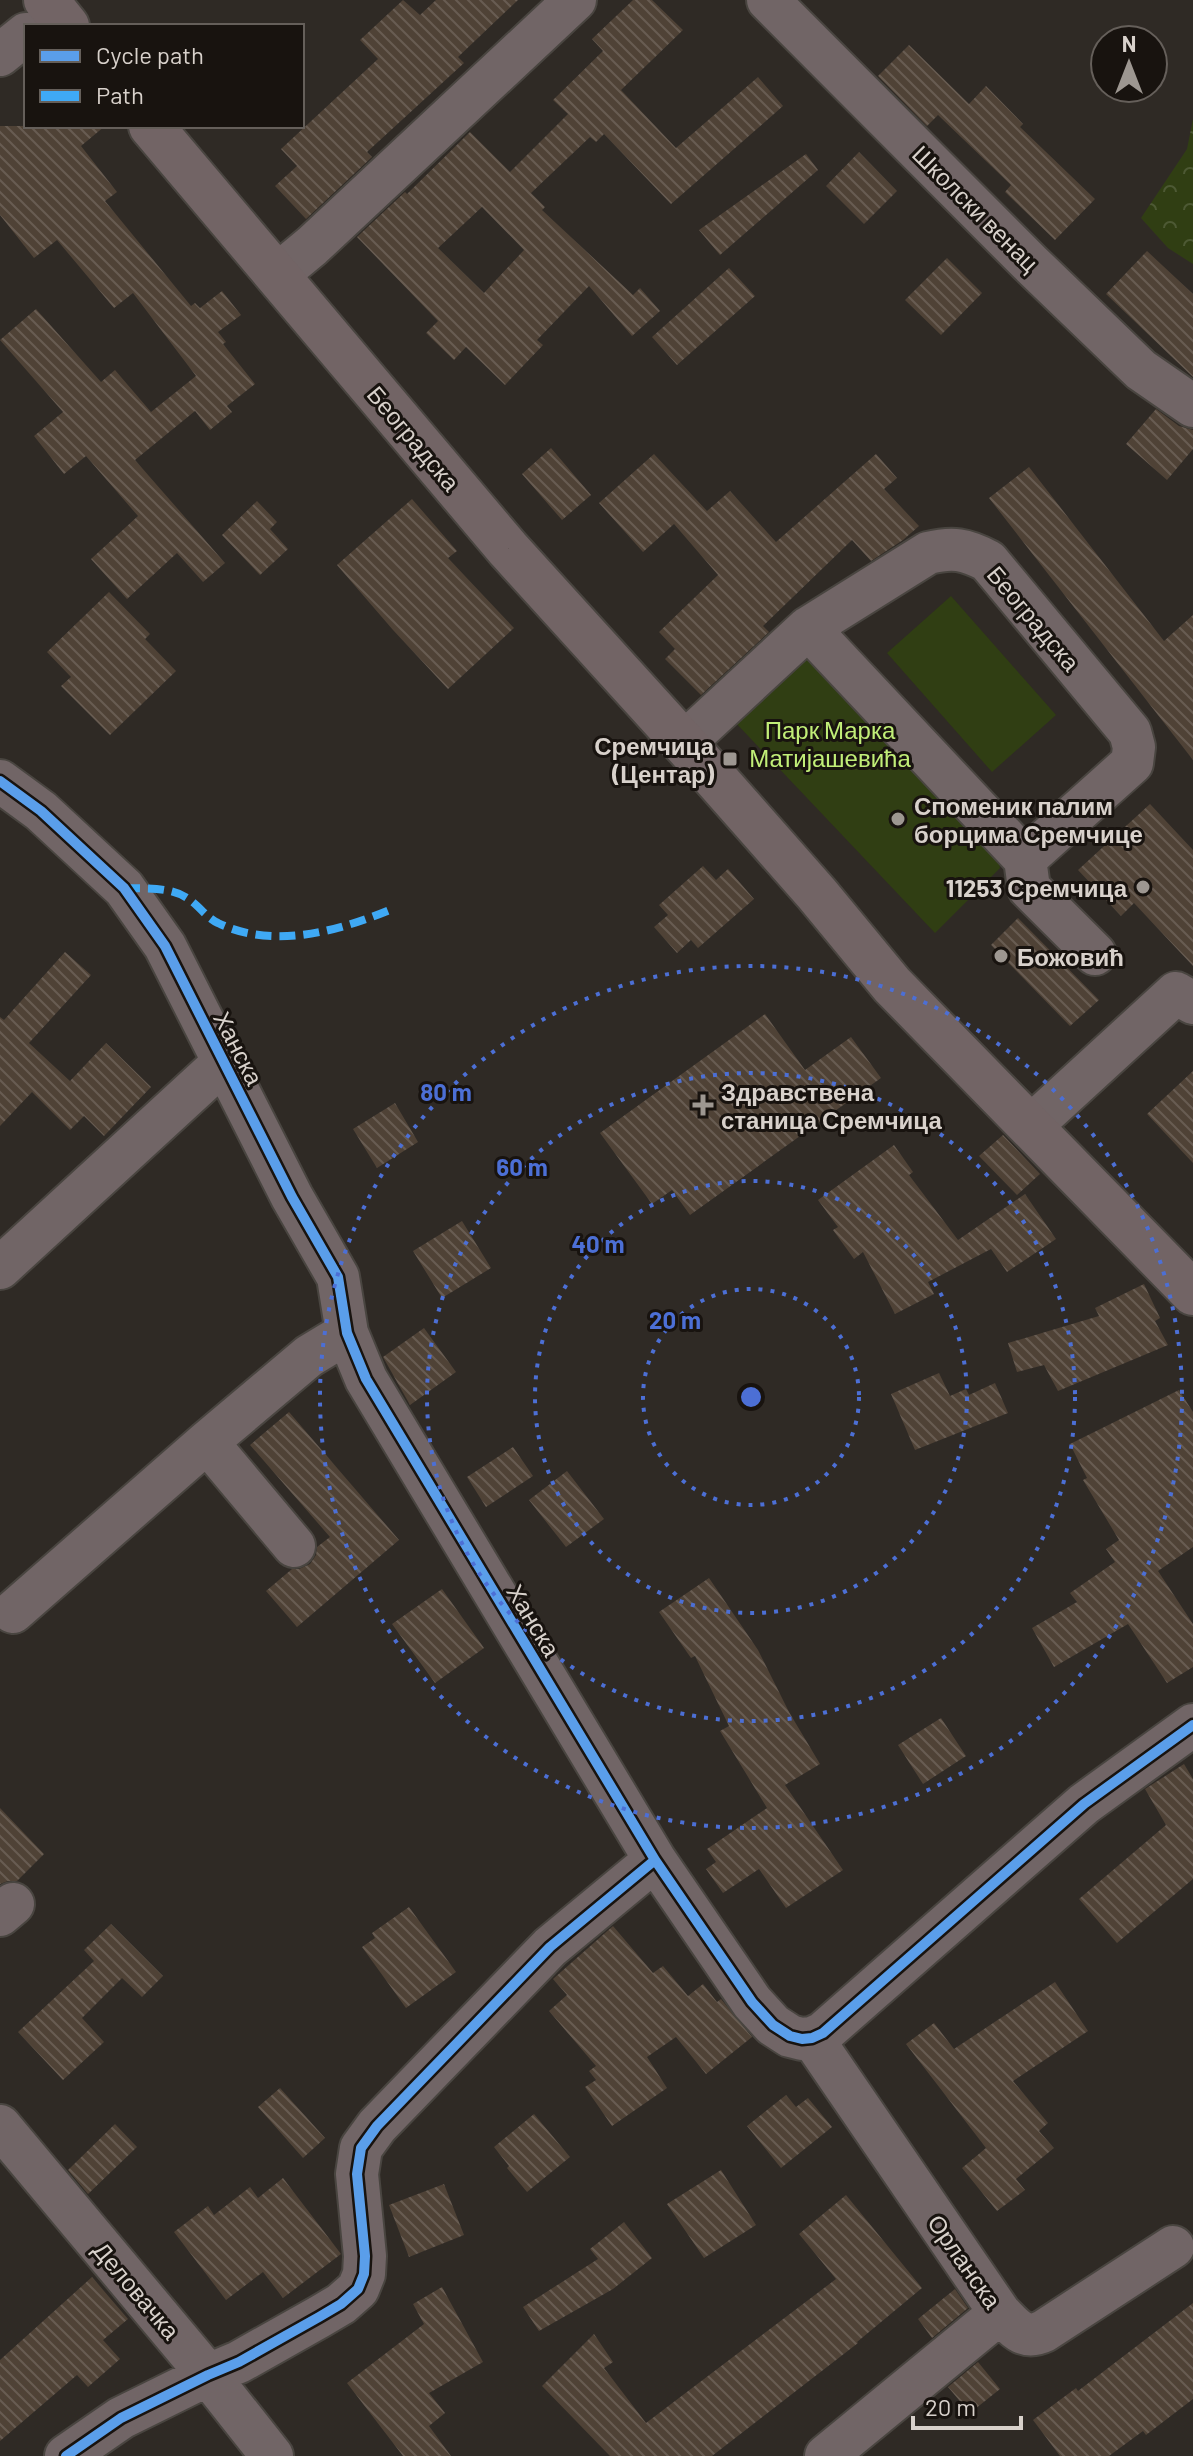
<svg xmlns="http://www.w3.org/2000/svg" width="1193" height="2456" font-family="Barlow,sans-serif">
	<style>
		.green { fill: #303e13 }
		.forest { fill: url(#forest-crowns) }
		.building { fill: url(#building-back-hatch); fill-rule: evenodd }
		.lines { fill: none; stroke-linecap: round; stroke-linejoin: round }
		.minor-casing { stroke: #494540; stroke-width: 46 }
		.major-casing { stroke: #494540; stroke-width: 48 }
		.minor { stroke: #716566; stroke-width: 42 }
		.major { stroke: #726465; stroke-width: 44 }
		.quiet { stroke: #3fa9f5; stroke-width: 8; stroke-dasharray: 16 8; stroke-linecap: butt }
		.cycleway-casing { stroke: #18130f; stroke-width: 15 }
		.cycleway { stroke: #5a9eea; stroke-width: 10 }
		.ring { fill: none; stroke: #4c6fd5; stroke-width: 4; stroke-dasharray: 4 8 }
		.poi-dot { fill: #9d9791; stroke: #18130f; stroke-width: 3 }
		.labels { text-anchor: middle; dominant-baseline: central; stroke-width: 6; stroke-linejoin: round; paint-order: stroke }
		.street-label { font-size: 24px; fill: #d8d1cb; stroke: #18130f }
		.park-label { font-size: 24px; fill: #c1ee78; stroke: #18130f }
		.poi-label { font-size: 24px; font-weight: bold; fill: #d8d1cb; stroke: #18130f; text-anchor: start }
		.centre { fill: #4c6fd5; stroke: #18130f; stroke-width: 4 }
		.ring-label { font-size: 24px; text-anchor: middle; font-weight: bold; fill: #4c6fd5; stroke: #18130f; stroke-width: 6; stroke-linejoin: round; paint-order: stroke }
	</style>
	<defs>
		<pattern id="forest-crowns" width="20" height="18" patternUnits="userSpaceOnUse" patternTransform="scale(2)"><rect width="20" height="18" fill="#303e13"/><path d="M2 6a3 3 0 1 1 6 0M12 15a3 3 0 1 1 6 0" fill="none" stroke="#4d5934"/></pattern>
		<pattern id="building-back-hatch" width="6" height="6" patternUnits="userSpaceOnUse" patternTransform="scale(2)"><rect width="6" height="6" fill="#4f4236"/><path d="M-1 5l2 2M0 0l6 6M5-1l2 2" fill="none" stroke="#685c52"/></pattern>
	</defs>
	<rect width="100%" height="100%" fill="#2f2a25"/>
	<path class="green" d="M951,596l105,119 -64,57 -105,-119z
		M814,645l181,198 5,25 -65,65 -201,-212z"/>
	<path class="forest" d="M1193,119v145l-25,-16 -27,-30 46,-69z"/>
	<path class="building" d="M403,0l17,15 16,-15h82l-60,57 6,6 -97,89 5,5 -66,62 -31,-33 22,-20 -16,-17 97,-90 -18,-19z
		M633,0h19l31,30 -62,60 55,58 82,-71 25,29 -112,98 -67,-70 -8,8 -6,-5 -59,56 14,14 -3,3 91,85 7,-7 20,23 -28,25 -43,-50 -52,54 6,5 -38,40 -39,-38 -12,13 -28,-27 12,-12 -81,-84 48,-45 2,2 63,-62 40,40 58,-58 -15,-14 50,-49 -11,-12zM482,207l42,43 -40,43 -46,-45z
		M909,45l60,59 17,-18 37,38 -3,3 75,72 -40,41 -50,-48 6,-7 -73,-70 -11,11 -49,-50z
		M0,126h105l-24,20 36,46 -12,9 86,105 4,-3 5,5 22,-17 19,24 -23,17 8,10 -3,2 32,40 -28,22 5,6 -22,18 -15,-19 -60,49 90,103 -22,19 -26,-29 -50,46 -36,-40 47,-43 -52,-60 -22,18 -30,-38 29,-24 -63,-72 36,-31 65,73 14,-12 36,42 45,-36 -63,-83 -19,15 -57,-68 -23,18 -34,-43z
		M859,152l38,39 -33,33 -38,-38z
		M806,154l12,16 -98,85 -21,-25z
		M1147,251l46,43v83l-87,-83z
		M947,258l35,35 -41,42 -36,-35z
		M729,268l26,28 -78,69 -25,-28z
		M1156,409l23,17 14,4v19l-26,31 -41,-36z
		M551,448l40,47 -29,25 -40,-46z
		M654,454l53,57 23,-20 46,51 100,-88 21,24 -13,11 35,37 -16,14 -32,21 -19,-21 -89,86 6,6 -68,63 -36,-36 10,-10 -16,-17 59,-57 -44,-51 -31,28 -44,-49z
		M1029,467l135,174 29,-26v145l-204,-262z
		M412,499l45,52 -9,7 66,70 -66,61 -55,-59 -56,-65z
		M257,501l20,21 -7,7 18,20 -28,26 -38,-40z
		M109,592l41,42 -5,5 31,32 -66,64 -49,-49 10,-9 -24,-25z
		M1150,804l43,46v116l-59,-63 -13,13 -43,-46z
		M703,866l13,14 12,-11 26,30 -56,49 -7,-8 -14,13 -23,-26 14,-12 -9,-10z
		M1018,918l81,82 -29,26 -79,-81z
		M65,952l26,23 -62,68 41,38 36,-38 45,44 -47,49 -20,-20 -14,14 -38,-38 -32,34v-109l4,3z
		M765,1014l40,56 46,-33 30,41 -191,137 -18,-25 -20,14 -52,-71z
		M1193,1071v92l-46,-49z
		M395,1103l23,39 -41,26 -24,-39z
		M1003,1135l37,39 -23,21 -38,-39z
		M894,1145l19,27 -4,3 49,65 67,-46 31,45 -49,33 -16,-23 -63,33 6,12 -39,20 -32,-62 -9,7 -21,-29 5,-3 -20,-27z
		M462,1221l29,47 -49,30 -29,-47z
		M1144,1284l16,34 -5,3 13,24 -110,46 -14,-26 -27,7 -9,-29 91,-27 -4,-8z
		M424,1328l32,44 -46,33 -27,-48z
		M939,1373l11,23 16,-7 3,6 26,-12 13,30 -93,37 -24,-56z
		M1179,1390l14,22v135l-35,24 35,53v43l-26,16 -39,-59 -74,43 -22,-39 45,-26 -7,-9 45,-31 -9,-13 13,-9 -36,-60 4,-2 -17,-34z
		M289,1412l110,128 -102,87 -31,-36 26,-22h7l11,-5 6,-9 1,-8 13,-10 -80,-92z
		M513,1447l20,29 -47,31 -19,-30z
		M567,1471l37,48 -38,28 -37,-47z
		M709,1578l49,72 31,62 31,52 -35,21 58,85 -57,38 -27,-39 -36,24 -17,-24 10,-7 -9,-13 60,-41 -47,-77 9,-5 -34,-70 -4,2 -32,-46z
		M442,1589l42,59 -49,35 -43,-59z
		M941,1718l25,38 -43,28 -25,-39z
		M1184,1764l9,15v100l-76,64 -38,-44 87,-74 -21,-36z
		M0,1808l44,46 -27,27h-9l-8,3z
		M409,1907l47,65 -50,36 -44,-61 13,-9 -3,-5z
		M111,1924l52,52 -21,21 -20,-19 -40,40 22,24 -41,38 -45,-48 76,-71 -10,-11z
		M613,1926l40,47 10,-7 25,30 15,-12 14,18 4,-3 31,38 -46,37 -30,-37 -29,20 20,31 -55,38 -27,-39 11,-7 -7,-9 7,-5 -47,-55 18,-16 -14,-16z
		M1055,1982l33,49 -75,50 35,42 -9,8 15,17 -38,31 9,11 -28,21 -35,-43 24,-20 -80,-104 28,-21 20,26z
		M280,2088l45,50 -22,20 -45,-51z
		M786,2095l10,12 12,-9 24,29 -51,41 -34,-42z
		M534,2114l36,43 -43,35 -20,-24 2,-2 -15,-19z
		M115,2124l22,23 -49,47 -20,-24z
		M721,2170l35,55 -52,33 -37,-54z
		M283,2178l58,76 -58,44 -20,-26 -37,28 -52,-68 34,-26 6,9 36,-28 8,11z
		M444,2184l20,51 -55,22 -20,-52z
		M846,2195l76,93 -65,54 1,1 -146,113h-102l-68,-70 52,-52 19,28 -9,6 42,55 190,-144 -37,-45z
		M624,2222l28,36 -39,31 -74,42 -16,-24 75,-48 -8,-10z
		M92,2277l36,42 -25,21 17,19 -32,28 -11,-12 -77,66v-81z
		M442,2287l41,75 -54,31 16,20 -16,13 22,30h-48l-56,-73 77,-59 -11,-20z
		M955,2289l13,19 -36,30 -14,-19z
		M1193,2303v96l-47,36 -3,-4 -34,25h-49l-27,-36 43,-32 2,3z
		M978,2362l22,27 -30,24 -22,-26z"/>
	<g class="lines">
		<g class="minor-casing">
			<path id="minor" d="M768,0l262,263 111,107 52,36
				M0,55l26,-21
				M277,275l35,-29 263,-246
				M808,628l217,231
				M684,743l124,-115 120,-75c25,-6 37,-4 60,8l142,171 4,15 -2,16 -107,96 4,29 66,66
				M0,781l41,30 83,77 41,58 127,251 46,80 9,56 19,46 289,481 97,142 21,23 17,11 12,3 10,-1 11,-5 261,-229 109,-79
				M1031,1126l145,-133 17,10
				M0,1268l224,-206
				M207,1442l87,104
				M13,1612l194,-170 102,-86 38,-23
				M0,1915l13,-11
				M812,2038l188,275c14,14 23,28 44,18l129,-84
				M0,2126l208,249 64,81
				M66,2456l55,-38 87,-43 31,-13 80,-45 22,-13 17,-15 6,-15 1,-18 -8,-82 4,-26 16,-22 173,-179 105,-87
				M826,2456l174,-143"/>
		</g>
		<g class="major-casing">
			<path id="major" d="M46,0l21,26
				M151,126l357,423 176,194 133,151 75,91 301,308"/>
		</g>
		<use href="#minor" class="minor"/>
		<use href="#major" class="major"/>
		<path class="quiet" d="M124,888c21,1 48,-2 66,12 10,7 17,18 28,23 55,27 121,8 174,-14"/>
		<g class="cycleway-casing">
			<path id="cycleway" d="M0,781l41,30 83,77 41,58 127,251 46,80 9,56 19,46 289,481 97,142 21,23 17,11 12,3 10,-1 11,-5 261,-229 109,-79
				M66,2456l55,-38 87,-43 31,-13 80,-45 22,-13 17,-15 6,-15 1,-18 -8,-82 4,-26 16,-22 173,-179 105,-87"/>
		</g>
		<use href="#cycleway" class="cycleway"/>
	</g>
	<g class="ring">
		<circle cx="751" cy="1397" r="108"/>
		<circle cx="751" cy="1397" r="216"/>
		<circle cx="751" cy="1397" r="324"/>
		<circle cx="751" cy="1397" r="431"/>
	</g>
	<g class="poi-dot">
		<rect x="722" y="751" width="16" height="16" rx="4"/>
		<circle cx="898" cy="819" r="8"/>
		<circle cx="1143" cy="887" r="8"/>
		<circle cx="1001" cy="956" r="8"/>
		<path d="M699 1093h8v8h8v8h-8v8h-8v-8h-8v-8h8z"/>
	</g>
	<g class="labels">
		<g class="street-label">
			<text transform="translate(976 208) rotate(45)">Школски венац</text>
			<text transform="translate(414 438) rotate(50)">Београдска</text>
			<text transform="translate(1034 618) rotate(50)">Београдска</text>
			<text transform="translate(239 1048) rotate(63)">Ханска</text>
			<text transform="translate(534 1620) rotate(59)">Ханска</text>
			<text transform="translate(965 2261) rotate(55)">Орланска</text>
			<text transform="translate(137 2290) rotate(50)">Деловачка</text>
		</g>
		<g class="park-label">
			<text x="830" y="729">Парк Марка<tspan x="830" dy="28">Матијашевића</tspan></text>
		</g>
		<g class="poi-label">
			<text x="714" y="745" text-anchor="end">Сремчица<tspan x="714" dy="28">(Центар)</tspan></text>
			<text x="914" y="805">Споменик палим<tspan x="914" dy="28">борцима Сремчице</tspan></text>
			<text x="1127" y="887" text-anchor="end">11253 Сремчица</text>
			<text x="1017" y="956">Божовић</text>
			<text x="721" y="1091">Здравствена<tspan x="721" dy="28">станица Сремчица</tspan></text>
		</g>
	</g>
	<circle cx="751" cy="1397" r="12" class="centre"/>
	<g class="ring-label">
		<text x="446" y="1101">80 m</text>
		<text x="522" y="1176">60 m</text>
		<text x="598" y="1253">40 m</text>
		<text x="675" y="1329">20 m</text>
	</g>
	<rect x="24" y="24" width="280" height="104" fill="#18130f" stroke="#655f5a" stroke-width="2"/>
	<rect x="40" y="50" width="40" height="12" fill="#5a9eea" stroke="#655f5a" stroke-width="2"/>
	<text x="96" y="64" font-size="24" fill="#d8d1cb">Cycle path</text>
	<rect x="40" y="90" width="40" height="12" fill="#3fa9f5" stroke="#655f5a" stroke-width="2"/>
	<text x="96" y="104" font-size="24" fill="#d8d1cb">Path</text>
	<g transform="translate(1129 64)"><circle r="38" fill="#18130f" stroke="#655f5a" stroke-width="2"/>
	<path d="M0-6L14 30L0 20L-14 30Z" fill="#9d9791"/>
	<text y="-12" font-size="22" font-weight="bold" text-anchor="middle" fill="#d8d1cb">N</text>
	</g>
	<path d="M913 2416v12h108v-12" fill="none" stroke="#d8d1cb" stroke-width="4"/>
	<text x="925" y="2416" font-size="24" fill="#d8d1cb" stroke="#18130f" stroke-width="6" paint-order="stroke">20 m</text>
</svg>
